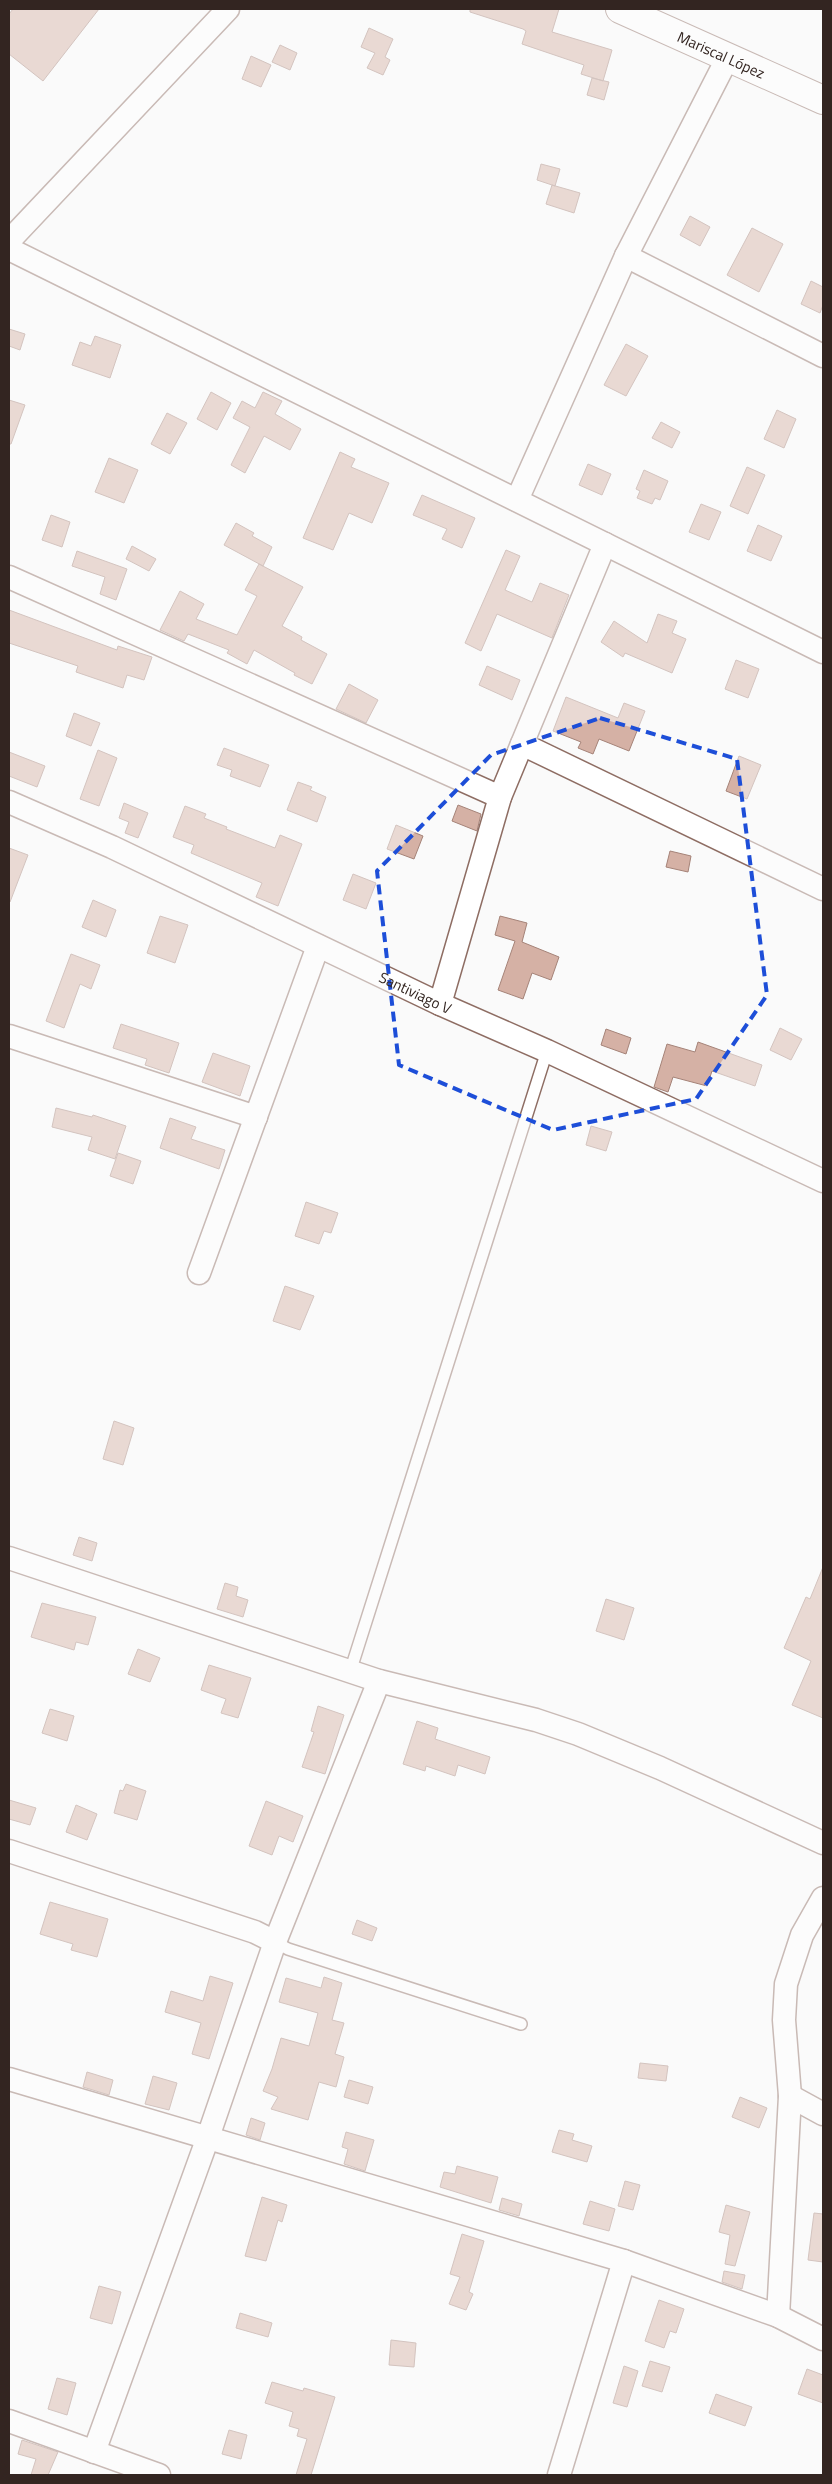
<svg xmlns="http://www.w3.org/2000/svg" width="832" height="2484" font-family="'Titillium Web',sans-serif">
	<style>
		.building { fill: #d5b1a5; stroke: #a58378 }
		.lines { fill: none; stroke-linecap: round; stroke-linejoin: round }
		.service-casing { stroke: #8e6d63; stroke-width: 14 }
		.minor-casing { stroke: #8e6d63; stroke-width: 25 }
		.tertiary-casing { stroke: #8e6d63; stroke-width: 30 }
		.service { stroke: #fff; stroke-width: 11 }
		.minor { stroke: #fff; stroke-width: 22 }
		.tertiary { stroke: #fff; stroke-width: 28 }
		.marked { fill: none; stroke: #1d4ed8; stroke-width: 4; stroke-dasharray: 10 6; stroke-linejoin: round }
		.labels { text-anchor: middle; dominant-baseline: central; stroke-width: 5; stroke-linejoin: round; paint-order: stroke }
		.street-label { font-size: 15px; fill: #332521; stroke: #fafafa }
	</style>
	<rect width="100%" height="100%" fill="#fafafa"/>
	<path class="building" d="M13,9h86l-56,72 -34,-27v-40z
		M470,9h89l-7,23 60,18 -9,31 -22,-7 3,-9 -62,-21 4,-13 -3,-2 -53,-17z
		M369,28l24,11 -8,18 5,3 -7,15 -16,-7 8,-15 -14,-6z
		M280,45l17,8 -7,17 -18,-8z
		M251,56l20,9 -10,22 -19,-8z
		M592,78l17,4 -5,18 -17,-5z
		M541,164l19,5 -5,17 -18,-6z
		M552,185l28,8 -6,20 -28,-9z
		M690,216l20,11 -10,19 -20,-11z
		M752,228l31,16 -24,48 -32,-17z
		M811,281l12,6v18l-3,8 -19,-9z
		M9,329l16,5 -5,16 -11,-4z
		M95,336l26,9 -11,33 -38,-13 8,-23 11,4z
		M626,344l22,12 -22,40 -22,-11z
		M211,392l20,11 -14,27 -20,-11z
		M263,392l19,9 -7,13 26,15 -11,21 -26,-14 -19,37 -14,-8 19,-38 -17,-9 9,-17 13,7z
		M9,400l16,5 -14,39h-2z
		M777,410l19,9 -12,29 -20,-9z
		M167,413l20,10 -17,31 -19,-10z
		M661,422l19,10 -8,16 -20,-10z
		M340,452l15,7 -4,8 38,16 -17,40 -23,-10 -16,37 -30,-12z
		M109,458l29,12 -14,33 -29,-11z
		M588,464l23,10 -9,21 -23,-10z
		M747,467l18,8 -17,39 -18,-8z
		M644,470l24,11 -8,19 -5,-2 -3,6 -15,-6 3,-7 -4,-2z
		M422,495l53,23 -13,30 -20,-9 5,-10 -34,-14z
		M701,504l20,8 -12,28 -20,-8z
		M51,515l19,7 -8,25 -20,-7z
		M236,523l18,10 -2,3 20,11 -9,19 -39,-21z
		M758,525l24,11 -11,25 -24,-10z
		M132,546l24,13 -7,12 -23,-12z
		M506,550l14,6 -15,34 27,12 8,-19 29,12 -17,43 -55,-24 -16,37 -16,-8z
		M77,551l50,18 -11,31 -16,-6 5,-17 -33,-11z
		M259,564l44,23 -21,39 20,11 -1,3 26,14 -15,30 -18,-9 1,-2 -41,-23 -7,14 -20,-11 2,-3 -41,-16 -4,7 -24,-11 20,-39 24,13 -8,15 41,16 20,-39 -12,-6z
		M9,610l108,40 1,-4 34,11 -8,23 -17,-5 -4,13 -47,-16 2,-6 -69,-23z
		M658,614l19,7 -5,12 14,6 -14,34 -47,-20 -2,4 -22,-15 13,-21 33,22z
		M736,660l23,9 -11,29 -23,-9z
		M487,666l33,14 -8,20 -33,-15z
		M349,684l29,16 -12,23 -30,-14z
		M566,697l52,21 6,-15 21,8 -16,40 -30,-12 -6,15 -15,-6 3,-6 -28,-11z
		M74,713l26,10 -9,23 -25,-10z
		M224,748l45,17 -9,22 -30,-11 2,-6 -15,-5z
		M98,750l19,8 -18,48 -19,-7z
		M9,752l36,14 -8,21 -28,-11z
		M739,756l22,9 -14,34 -21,-8z
		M298,782l14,5 -2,3 16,7 -9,25 -30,-12z
		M124,803l24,10 -10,25 -13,-5 4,-11 -10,-4z
		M458,805l23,9 -4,17 -25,-10z
		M185,806l21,8 -2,4 23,9 -1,2 49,19 5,-13 22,9 -24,62 -22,-9 6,-14 -71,-30 3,-8 -21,-8z
		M396,825l27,11 -9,23 -27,-10z
		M9,848l19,7 -18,47h-1z
		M670,851l21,5 -3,16 -22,-5z
		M353,874l23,9 -10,26 -23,-9z
		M93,900l23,10 -10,27 -24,-10z
		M160,916l28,9 -13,38 -28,-10z
		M500,916l27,7 -5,19 37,15 -8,23 -19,-7 -9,26 -25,-9 17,-49 -20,-6z
		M71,954l29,11 -9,24 -11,-5 -16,44 -18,-7z
		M121,1024l58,19 -10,30 -24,-8 2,-6 -34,-11z
		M780,1028l22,11 -11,21 -21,-10z
		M606,1029l25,9 -5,16 -25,-9z
		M698,1042l64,23 -7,21 -43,-15 -5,15 -34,-9 -5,15 -14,-5 13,-43 28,8z
		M213,1053l37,13 -10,30 -38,-14z
		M56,1108l36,9 1,-2 33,11 -11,33 -27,-9 4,-13 -40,-10z
		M170,1118l26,9 -5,12 34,11 -6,19 -59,-21z
		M591,1126l21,6 -6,19 -20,-6z
		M118,1153l23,8 -8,23 -23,-8z
		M306,1202l32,11 -7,20 -7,-2 -5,13 -24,-8z
		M285,1286l29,10 -14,34 -27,-9z
		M114,1421l20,7 -11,37 -20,-6z
		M79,1537l18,6 -5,18 -19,-6z
		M823,1567v151l-31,-13 19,-44 -27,-13 22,-51 4,2z
		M225,1583l13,4 -2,9 12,4 -5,17 -26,-8z
		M606,1599l28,9 -10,32 -28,-9z
		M42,1603l54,14 -8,28 -12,-3 -2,8 -43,-13z
		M138,1649l22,9 -10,24 -22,-8z
		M209,1665l42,13 -13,40 -17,-5 5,-14 -25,-9z
		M318,1706l26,9 -19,59 -23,-7 12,-35 -3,-1z
		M50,1709l24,7 -7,25 -25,-8z
		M417,1721l21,7 -3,11 55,18 -5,17 -27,-9 -3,11 -29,-10 -1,5 -22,-7z
		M126,1784l20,7 -9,29 -23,-7 6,-23 3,1z
		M9,1800l27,8 -6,17 -21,-6z
		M266,1801l37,15 -10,26 -14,-6 -7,19 -23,-9z
		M76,1805l21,9 -10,26 -21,-8z
		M50,1902l58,17 -11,38 -26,-7 2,-6 -33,-10z
		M357,1920l20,8 -5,13 -20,-7z
		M210,1976l23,7 -24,76 -17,-5 9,-31 -36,-11 6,-21 32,10z
		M324,1977l18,6 -10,37 12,3 -9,31 9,3 -8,30 -17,-5 -11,38 -37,-11 7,-12 -15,-6 9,-22 9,-31 28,8 9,-33 -39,-11 7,-24 35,10z
		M640,2063l28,3 -2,15 -28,-3z
		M87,2072l26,8 -4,15 -26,-8z
		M153,2076l24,7 -8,27 -24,-6z
		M349,2080l24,7 -5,17 -24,-7z
		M740,2097l27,11 -8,20 -27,-11z
		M251,2118l14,5 -5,17 -14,-5z
		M559,2130l15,4 -2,6 20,6 -5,16 -35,-10z
		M346,2132l28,8 -9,31 -21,-7 4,-15 -6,-2z
		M457,2166l41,11 -7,26 -51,-16 4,-15 11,2z
		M625,2181l15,4 -7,25 -15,-4z
		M262,2197l25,8 -5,17 -4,-2 -12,41 -21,-5z
		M502,2198l20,6 -3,12 -20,-6z
		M590,2201l25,8 -6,22 -26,-7z
		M726,2205l24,7 -15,54 -10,-2 5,-29 -11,-3z
		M814,2213l9,1v48l-15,-2z
		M462,2234l22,7 -15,51 4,2 -7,16 -17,-6 11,-27 -10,-3z
		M724,2271l21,4 -3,14 -20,-7z
		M99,2286l22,6 -9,32 -22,-6z
		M659,2300l25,9 -8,24 -6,-2 -6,17 -19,-7z
		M240,2313l32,10 -4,14 -32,-9z
		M391,2340l25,3 -2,24 -25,-2z
		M650,2361l20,6 -8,25 -20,-6z
		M624,2366l14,5 -11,36 -14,-4z
		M807,2369l16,6v28l-25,-9z
		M57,2378l19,5 -9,32 -19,-6z
		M272,2382l31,9 1,-3 31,9 -24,78h-15l11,-36 -10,-3 2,-7 -10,-3 4,-14 -28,-9z
		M716,2394l36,13 -7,19 -36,-13z
		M229,2430l18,5 -6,24 -19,-5z
		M22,2440l36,12 -10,23h-17l5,-16 -18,-5z"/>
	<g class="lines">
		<g class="service-casing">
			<path id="service" d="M350,1672l197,-621
				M275,1942l13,7 233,75"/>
		</g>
		<g class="minor-casing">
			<g id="minor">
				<path d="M9,241l219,-232"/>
				<path d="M9,249l814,403"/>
				<path d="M626,256l197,100"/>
				<path d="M517,500l109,-244 102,-199"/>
				<path d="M9,577l491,220"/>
				<path d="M522,744l301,145"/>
				<path id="s1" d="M9,802l103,45 328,157 107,47 276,130"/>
				<path d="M440,1004l60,-207 105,-253"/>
				<path d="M9,1036l247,81"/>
				<path d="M199,1273l119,-327"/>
				<path d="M9,1558l370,123 157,39 42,14 82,34 163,75"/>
				<path d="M9,1851l246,81 20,10"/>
				<path d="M9,2079l615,182 154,55 45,23"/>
				<path d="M790,2096l33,18"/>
				<path d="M778,2316l12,-220 -6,-76 2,-36 16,-49 21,-37"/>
				<path d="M9,2421l150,54"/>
				<path d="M94,2452l113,-312 68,-198 104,-261"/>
				<path d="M559,2475l65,-214"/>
			</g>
		</g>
		<g class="tertiary-casing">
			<g id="tertiary">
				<path id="s2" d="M620,9l203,91"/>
			</g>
		</g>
		<use href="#service" class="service"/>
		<use href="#minor" class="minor"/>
		<use href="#tertiary" class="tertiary"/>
	</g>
	<path d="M0 0H832V2484H0ZM600,718l137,41 30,236 -71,104 -143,31 -154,-65 -22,-194 114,-116z" fill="#fafafa" fill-opacity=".55" fill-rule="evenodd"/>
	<path class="marked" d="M600,718l137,41 30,236 -71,104 -143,31 -154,-65 -22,-194 114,-116z"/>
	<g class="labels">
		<g class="street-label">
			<text stroke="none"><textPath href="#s2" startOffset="111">Mariscal López</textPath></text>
			<text stroke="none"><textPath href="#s1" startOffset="449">Santiviago V</textPath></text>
		</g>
	</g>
	<rect width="832" height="2484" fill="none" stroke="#332521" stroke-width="20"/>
</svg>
